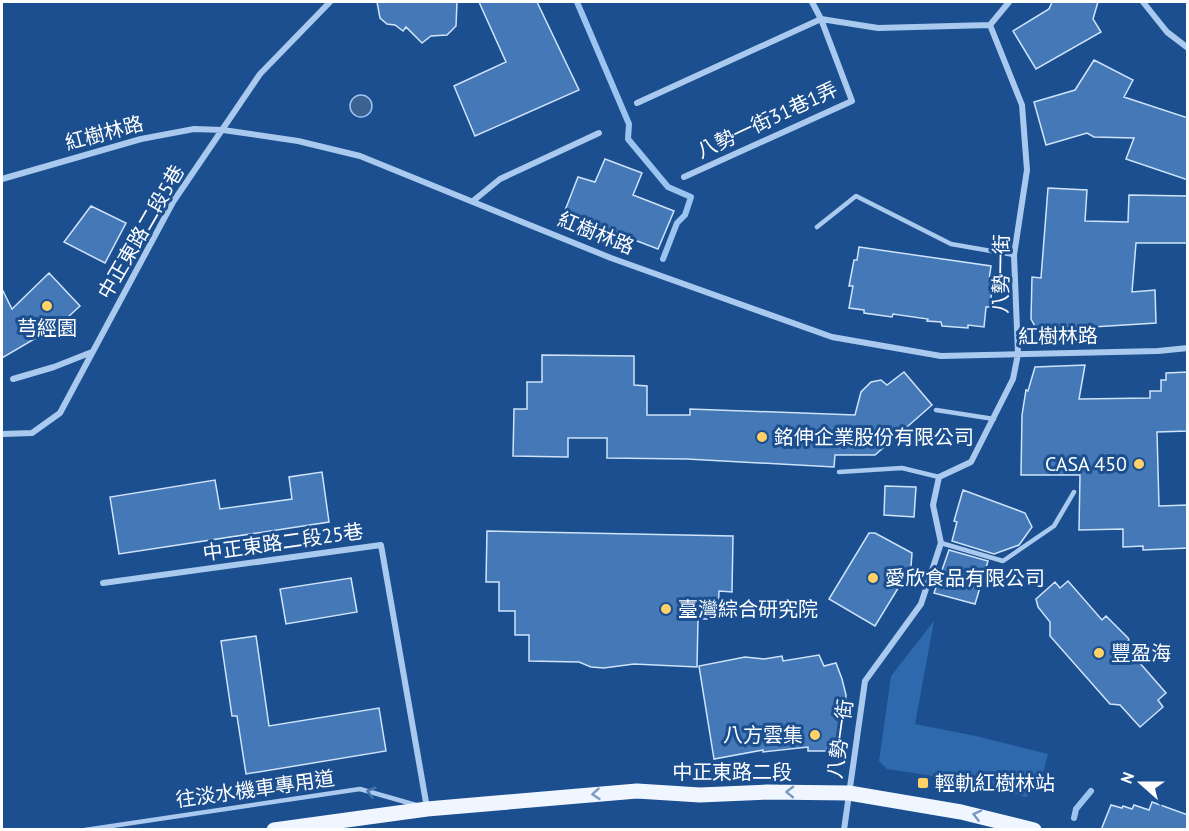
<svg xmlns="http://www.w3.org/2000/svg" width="1189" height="831" font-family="'PT Sans','Noto Sans TC',sans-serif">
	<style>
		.green { fill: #2e69ad }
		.water { fill: #3c6290; stroke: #9cc4f0; stroke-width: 1.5 }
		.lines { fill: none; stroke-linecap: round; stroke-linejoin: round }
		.stream { stroke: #9cc4f0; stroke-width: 6 }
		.building { fill: #4478b7; stroke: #cfe3fa; stroke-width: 1.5 }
		.lane { stroke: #a9c9ee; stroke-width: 4.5 }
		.street { stroke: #a9c9ee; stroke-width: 6 }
		.primary { stroke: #f0f6ff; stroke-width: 15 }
		.oneway { stroke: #4674ac }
		.oneway2 { stroke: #7b9ac1 }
		.poi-dot { fill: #ffd166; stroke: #1b4f8f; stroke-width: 2 }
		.labels { text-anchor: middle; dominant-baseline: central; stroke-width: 6; stroke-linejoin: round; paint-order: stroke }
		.street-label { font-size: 20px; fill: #fff; stroke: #1b4f8f }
		.poi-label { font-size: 20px; fill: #fff; stroke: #1b4f8f; text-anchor: start }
	</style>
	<rect width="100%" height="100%" fill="#1b4f8f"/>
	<path class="green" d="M934,621l-19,103 61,12 72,18 -9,34 -13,9 -60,-16 -79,-12 -8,-8 12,-85z"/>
	<path class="water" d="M350 106a11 11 0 1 1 22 0a11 11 0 1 1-22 0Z"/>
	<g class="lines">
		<path class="stream" d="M577,2l52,122 -1,15 40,48 23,10 -6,18 -8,8 -14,36
			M1074,818l2,-9 15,-18"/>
	</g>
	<path class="building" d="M377,2h80l-1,24 -9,9 -16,1 -9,7 -16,-16 -3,4 -8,-6 -8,-1 -7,-6z
		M479,2h58l42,88 -104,46 -21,-50 52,-24z
		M1052,2h46l-5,17 8,13 -65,37 -23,-38 36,-22z
		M1094,60l39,20 -9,17 64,21v62l-62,-21 8,-21 -40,-1 -7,-4 -41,12 -12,-43 41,-12z
		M605,159l37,14 -9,22 41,16 -16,38 -94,-36 14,-36 17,5z
		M1048,188l39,2 -2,31 43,1 1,-27 59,1v47h-52l-4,49 23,-2 1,33 -111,7 -9,-2 -5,-9 1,-42 9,1z
		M91,206l35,17 -21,40 -41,-21z
		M859,247l132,19 -2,14h4l-3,27h-4l-2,20 -16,-2v3l-26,-2 -1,-4 -14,-1 1,-2 -35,-5 -1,3 -28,-4v-3l-15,-2 4,-22h-4l5,-26h3z
		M49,273l31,33 -36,33 -3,-4 -39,23v-69l10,20z
		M542,355l92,1v29l13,1v29h43v-6l165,6 6,-23 10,-10 10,-2 6,5 17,-13 28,33 -57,50h-40l-1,12 -147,-8 -80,-1v-20h-39v19l-55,-1 1,-47h13v-27h15z
		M1085,365l-6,34 71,-1v-7h11v-11h5v-7l22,-1v59l-31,1 2,74 29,-1v43l-45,2v-4l-20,1v-18l-44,1 1,-55h-59l1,-60 4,-25 2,1 7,-24z
		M322,472l7,50 -210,32 -9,-57 105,-17 5,29 72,-10 -3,-22z
		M885,486l31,1 -2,30 -30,-2z
		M963,490l62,23 7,14 -13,18 -25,9 -42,-13 5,-19 -3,-1z
		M487,531l246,5 -1,56 -13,-1 -1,28h-20l-1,48 -63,-3 -30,4 -13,-1 -12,-5 -50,-1v-26h-14v-24h-16v-29h-13z
		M869,533h6l37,20 -1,14 -36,59 -46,-27z
		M949,550l39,11 -13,43 -41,-11z
		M351,578l6,34 -71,12 -6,-35z
		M1068,581l34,39 4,-4 22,22 1,2 -1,1 8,10 -4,3 34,39 -8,7 5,7 -23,20 -20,-22 -10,-1 -60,-68v-14l-12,-15 -2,-8 19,-17 5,6z
		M256,636l13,90 110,-18 7,43 -140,23 -9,-58h-5l-11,-75z
		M819,655l5,11 12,-3 6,16 4,16 -5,56 -14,-2 -1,2h-18v-4l-45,5v-2l-49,9 -15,-93 46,-9 19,2 18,-3 1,5z
		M1152,802l36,13v15h-87l10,-25 11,3 1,-2 9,3 2,-4 15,5z"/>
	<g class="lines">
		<path class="lane" d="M817,227l39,-31 95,48 63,11
			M936,410l58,9
			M839,472l63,-4 37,9
			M941,543l62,18 51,-35 20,-34
			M85,830l275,-41 56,16"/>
		<path class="street" d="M812,2l9,17 57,9 112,-3
			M1143,2l24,30 21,16
			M637,103l184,-84 31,82 -168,76
			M2,179l139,-40 53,-10 29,1 75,11 62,15 251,102 221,79 109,19 217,-5 30,-3
			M473,201l27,-22 99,-46
			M13,379l41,-12 38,-15
			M2,434l30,-1 28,-20 113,-211 87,-128 70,-72
			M103,583l278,-38 46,263
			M844,830l21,-149 56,-77 20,-61 -8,-38 6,-28 32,-15 42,-83 5,-25 -4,-99 13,-85 -5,-65 -32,-80 19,-23"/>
		<path class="primary" d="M274,830l29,-4
			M293,830l10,-4 124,-17 210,-18 63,4 67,-3 82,1 112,19 73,18"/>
	</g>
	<defs><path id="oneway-chevron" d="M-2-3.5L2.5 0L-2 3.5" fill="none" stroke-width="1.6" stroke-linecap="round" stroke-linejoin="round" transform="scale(1.5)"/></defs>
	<use class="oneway" href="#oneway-chevron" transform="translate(371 792) rotate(-164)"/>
	<g class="oneway2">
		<use href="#oneway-chevron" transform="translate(790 792) rotate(-179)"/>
		<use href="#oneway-chevron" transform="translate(596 794) rotate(175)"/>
		<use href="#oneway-chevron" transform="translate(977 815) rotate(-166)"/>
	</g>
	<g class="poi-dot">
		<circle cx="47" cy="306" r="6"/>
		<circle cx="762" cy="437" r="6"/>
		<circle cx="1139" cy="464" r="6"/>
		<circle cx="873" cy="578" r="6"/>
		<circle cx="666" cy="609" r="6"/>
		<circle cx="1099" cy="653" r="6"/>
		<circle cx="815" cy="735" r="6"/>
		<rect x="917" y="777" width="12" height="12" rx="3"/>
	</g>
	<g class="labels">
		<g class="street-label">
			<text transform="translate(767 120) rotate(-25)">八勢一街31巷1弄</text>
			<text transform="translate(104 133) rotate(-15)">紅樹林路</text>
			<text transform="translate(141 232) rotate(-60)">中正東路二段5巷</text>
			<text transform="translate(596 233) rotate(22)">紅樹林路</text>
			<text transform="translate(1001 274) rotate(-89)">八勢一街</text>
			<text transform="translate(1058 336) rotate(-1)">紅樹林路</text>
			<text transform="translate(283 542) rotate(-8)">中正東路二段25巷</text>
			<text transform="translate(840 739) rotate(-82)">八勢一街</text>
			<text x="732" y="772">中正東路二段</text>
			<text transform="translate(255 789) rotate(-8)">往淡水機車專用道</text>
		</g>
		<g class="poi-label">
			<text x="47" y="328" text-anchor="middle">芎經園</text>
			<text x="774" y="437">銘伸企業股份有限公司</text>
			<text x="1127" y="464" text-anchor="end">CASA 450</text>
			<text x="885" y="578">愛欣食品有限公司</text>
			<text x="678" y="609">臺灣綜合研究院</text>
			<text x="1111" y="653">豐盈海</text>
			<text x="803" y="735" text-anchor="end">八方雲集</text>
			<text x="935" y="783">輕軌紅樹林站</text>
		</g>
	</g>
	<rect width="1189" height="831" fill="none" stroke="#ffffff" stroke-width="6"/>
	<g transform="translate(1141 783) rotate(291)" stroke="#1b4f8f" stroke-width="4.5" paint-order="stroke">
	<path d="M0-4.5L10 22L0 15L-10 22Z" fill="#ffffff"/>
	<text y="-9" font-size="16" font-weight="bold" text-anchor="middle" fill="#ffffff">N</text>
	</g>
</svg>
